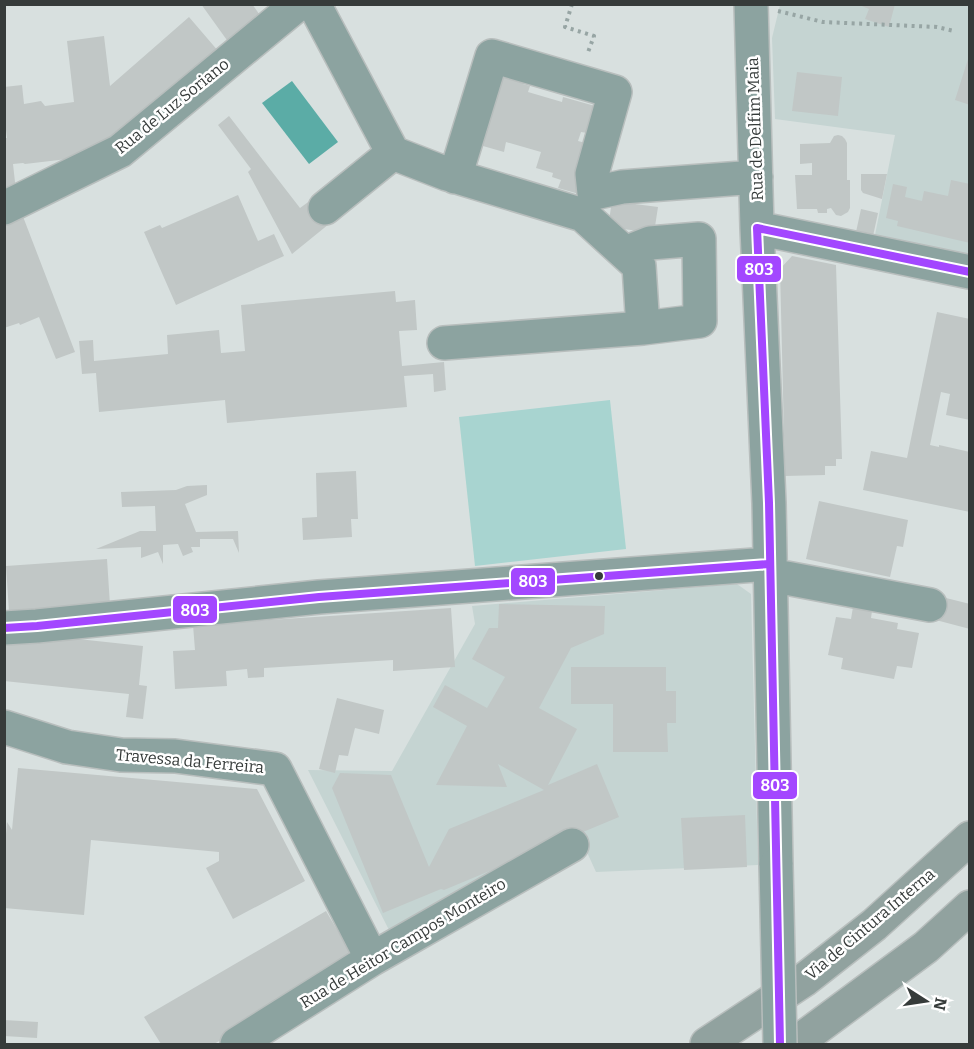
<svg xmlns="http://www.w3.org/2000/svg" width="974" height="1049" font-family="Bitter,serif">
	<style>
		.built { fill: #c5d4d2 }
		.green { fill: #a8d4d0 }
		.water { fill: #5baca6 }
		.building { fill: #c1c7c6 }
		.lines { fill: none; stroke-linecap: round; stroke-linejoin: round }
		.minor-casing { stroke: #b8bebd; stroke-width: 36 }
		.highway-casing { stroke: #b8bebd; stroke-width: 36 }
		.path { stroke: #97a5a4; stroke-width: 4; stroke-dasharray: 3 4.5; stroke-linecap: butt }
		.minor { stroke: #8ca3a0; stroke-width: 33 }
		.highway { stroke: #91a29f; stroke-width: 33 }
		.minor-bridge-casing { stroke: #b8bebd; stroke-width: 36; stroke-linecap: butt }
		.minor-bridge { stroke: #8ca3a0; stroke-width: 33 }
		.bus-1-casing { stroke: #fff; stroke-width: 12 }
		.bus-1 { stroke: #a347ff; stroke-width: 8 }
		.bus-dot { fill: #363b3a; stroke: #fff; stroke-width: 2 }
		.labels { text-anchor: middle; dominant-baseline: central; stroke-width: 5; stroke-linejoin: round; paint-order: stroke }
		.street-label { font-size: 16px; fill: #363b3a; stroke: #fff }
		.line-badge { stroke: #fff; stroke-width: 2 }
		.badge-label { font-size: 16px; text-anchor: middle; font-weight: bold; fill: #fff }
	</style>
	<rect width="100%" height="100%" fill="#d8e0df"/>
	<path class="built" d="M780,5h189v250l-94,-20 20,-100 -120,-16 -3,-81z
		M737,584l14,10 7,271 -162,7 -20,-44 -186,104 -82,-162 84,1 83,-147 -3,-18z"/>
	<path class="green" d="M610,400l16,149 -151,17 -16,-149z"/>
	<path class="water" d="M292,81l46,61 -29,22 -47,-61z"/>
	<path class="building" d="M201,4h51l10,14 -33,25z
		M857,4h38l-6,23 -24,-8 4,-10z
		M189,17l30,35 -118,103 -76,9 -2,-1 -10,1 3,27 -12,2v-55h3l-3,-24v-27l18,-2 2,19 17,-3 4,5 29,-4 -7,-61 37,-5 6,50z
		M969,56h1v49l-15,-5z
		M797,72l45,5 -4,39 -46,-5z
		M497,74l27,8 -1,2 7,2 -2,6 34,10 1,-5 32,9 -8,27 -6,-1 -3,9 15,4 -14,49 -21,-6 3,-8 -9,-3 1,-4 -17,-5 5,-16 -35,-10 -2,10 -28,-8z
		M229,116l71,92 11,-8 18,24 -37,30 -44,-82 3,-3 -33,-44z
		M838,135l4,1 3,3 2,4v37h3v28l-2,4 -7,4 -5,-1 -5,-7 -4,1v4h-9l-1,-4h-20l-2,-34h17v-12l-12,1v-20l30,-1 4,-7z
		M861,174h26l-5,25 -19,-6 -2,-3z
		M951,180l19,4v59l-73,-17 1,-5 -12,-3 7,-34 14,3 -2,10 17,4 2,-10 24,5z
		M238,195l20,46 16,-7 10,22 -108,49 -32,-73 16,-7 2,3z
		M612,201l46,6 -4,26 -46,-6z
		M861,209l17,4 -5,23 -17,-4z
		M22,214l53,138 -19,7 -17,-42 -19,8 -1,-2 -15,5v-107z
		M792,256l44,9 6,194h-6v7h-11v9l-40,1 -5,-207z
		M395,291l1,11 19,-2 2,30 -18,1 3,35 42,-4 2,28 -12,2 -1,-18 -29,2 3,31 -180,16 -2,-23 -126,12 -3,-39 -14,1 -3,-33 14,-1 1,21 74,-7 -1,-19 52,-5 2,23 24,-2 -4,-46z
		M937,312l33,7v101l-24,-5 4,-21 -9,-2 -11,53 9,2v-2l31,7v60l-107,-22 8,-39 36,7z
		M356,471l2,48h-7l1,18 -49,3 -1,-22 15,-1 -1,-44z
		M207,485v10l-22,9 11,28 42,-1 1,22 -6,-14h-33v8h-9l2,5 -10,4 -5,-12 -15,1v19l-5,-12 -17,6v-11l-45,2 44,-18h16l-1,-25 -33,1 -1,-15 55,-2 11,-4z
		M819,501l89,19 -5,27 -6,-1 -7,31 -84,-18z
		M107,559l3,46 -101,7 -3,-46z
		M938,596l32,8v25l-38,-10z
		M499,604l106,2 -1,28 -33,14 -32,60 38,21 -29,56 49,-21 22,53 -175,73 -3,-1 -58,24 -51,-125 8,-15 51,2 38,92 20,-38 95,-39 -46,-26 9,23 -71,-2 31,-59 -34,-19 12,-22 42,23 18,-31 -33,-18 17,-31h9z
		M853,607l19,4 -1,7 27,5 -1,6 22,4 -7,35 -15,-2 -3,13 -53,-10 2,-11 -15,-3 8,-38 15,2z
		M451,608l4,59 -62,4v-11l-129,8v9l-16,1 -1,-9 -21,2 1,15 -52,3 -2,-38 22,-1 -2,-25z
		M4,631l139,15 -4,39 8,1 -4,33 -17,-2 3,-23 -125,-13z
		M571,667h95v24h10v32h-9l1,29h-55v-48h-42z
		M337,698l47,12 -5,24 -24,-6 -7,28 -9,-1 -4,18 -16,-4z
		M18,768l239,21 48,92 -72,38 -27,-51 13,-7v-9l-128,-12 -7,75 -80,-7v-73l2,-1 1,-12 5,8z
		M745,815l2,52 -63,3 -3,-52z
		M326,911l30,51 -142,82h-53l-17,-27z
		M4,1020l34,2 -1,16 -33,-2z"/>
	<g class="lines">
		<g class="minor-casing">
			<path id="minor" d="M314,4l79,149 54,21 136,41 56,51 4,62 -199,15
				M751,4l6,224 12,275 7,362
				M455,177l37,-121 123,36 -23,82 2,19 28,-6 134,-10
				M4,208l116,-57 178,-147
				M325,208l68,-55
				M757,228l213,44
				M625,253l25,-10 49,-4 1,82 -57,7
				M770,575l160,30
				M4,628l33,-2 282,-29 450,-33
				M4,727l63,20 54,8 54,1 100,13 97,190
				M237,1044l135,-85 200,-114"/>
		</g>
		<g class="highway-casing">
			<path id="highway" d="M707,1044l97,-64 70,-55 96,-87
				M795,1044l131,-97 44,-40"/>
		</g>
		<path class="path" d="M572,4l-7,23 29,9 -7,19
			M778,11l45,11 114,5 17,4"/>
		<use href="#minor" class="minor"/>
		<use href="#highway" class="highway"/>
		<g class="minor-bridge-casing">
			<path id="minor-bridge" d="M776,865l4,179"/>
		</g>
		<use href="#minor-bridge" class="minor-bridge"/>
		<g class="bus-1-casing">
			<path id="bus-1" d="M4,628l33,-2 282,-29 450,-33
				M780,1044l-11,-541 -12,-275 213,44"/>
		</g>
		<use href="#bus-1" class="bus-1"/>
	</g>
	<circle class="bus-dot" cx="599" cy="576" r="5"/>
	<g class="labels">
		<g class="street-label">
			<text transform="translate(172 106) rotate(-39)">Rua de Luz Soriano</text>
			<text transform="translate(755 129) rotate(-92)">Rua de Delfim Maia</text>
			<text transform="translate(190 761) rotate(5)">Travessa da Ferreira</text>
			<text transform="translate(870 924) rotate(-40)">Via de Cintura Interna</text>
			<text transform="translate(403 943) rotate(-31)">Rua de Heitor Campos Monteiro</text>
		</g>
	</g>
	<g class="line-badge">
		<rect x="736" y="255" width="46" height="28" rx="6" fill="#a347ff"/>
		<rect x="510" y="567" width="46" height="29" rx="6" fill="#a347ff"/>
		<rect x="172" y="595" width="46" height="29" rx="6" fill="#a347ff"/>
		<rect x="752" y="771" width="46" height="29" rx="6" fill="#a347ff"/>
	</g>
	<g class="badge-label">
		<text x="759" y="275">803</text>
		<text x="533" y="587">803</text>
		<text x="195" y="616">803</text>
		<text x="775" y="791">803</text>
	</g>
	<rect width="974" height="1049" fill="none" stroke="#363b3a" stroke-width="12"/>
	<g transform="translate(926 1001) rotate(102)" stroke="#ffffff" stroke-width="4.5" paint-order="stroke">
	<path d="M0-4.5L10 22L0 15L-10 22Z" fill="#363b3a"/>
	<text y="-9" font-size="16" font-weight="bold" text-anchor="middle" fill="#363b3a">N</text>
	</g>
</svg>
